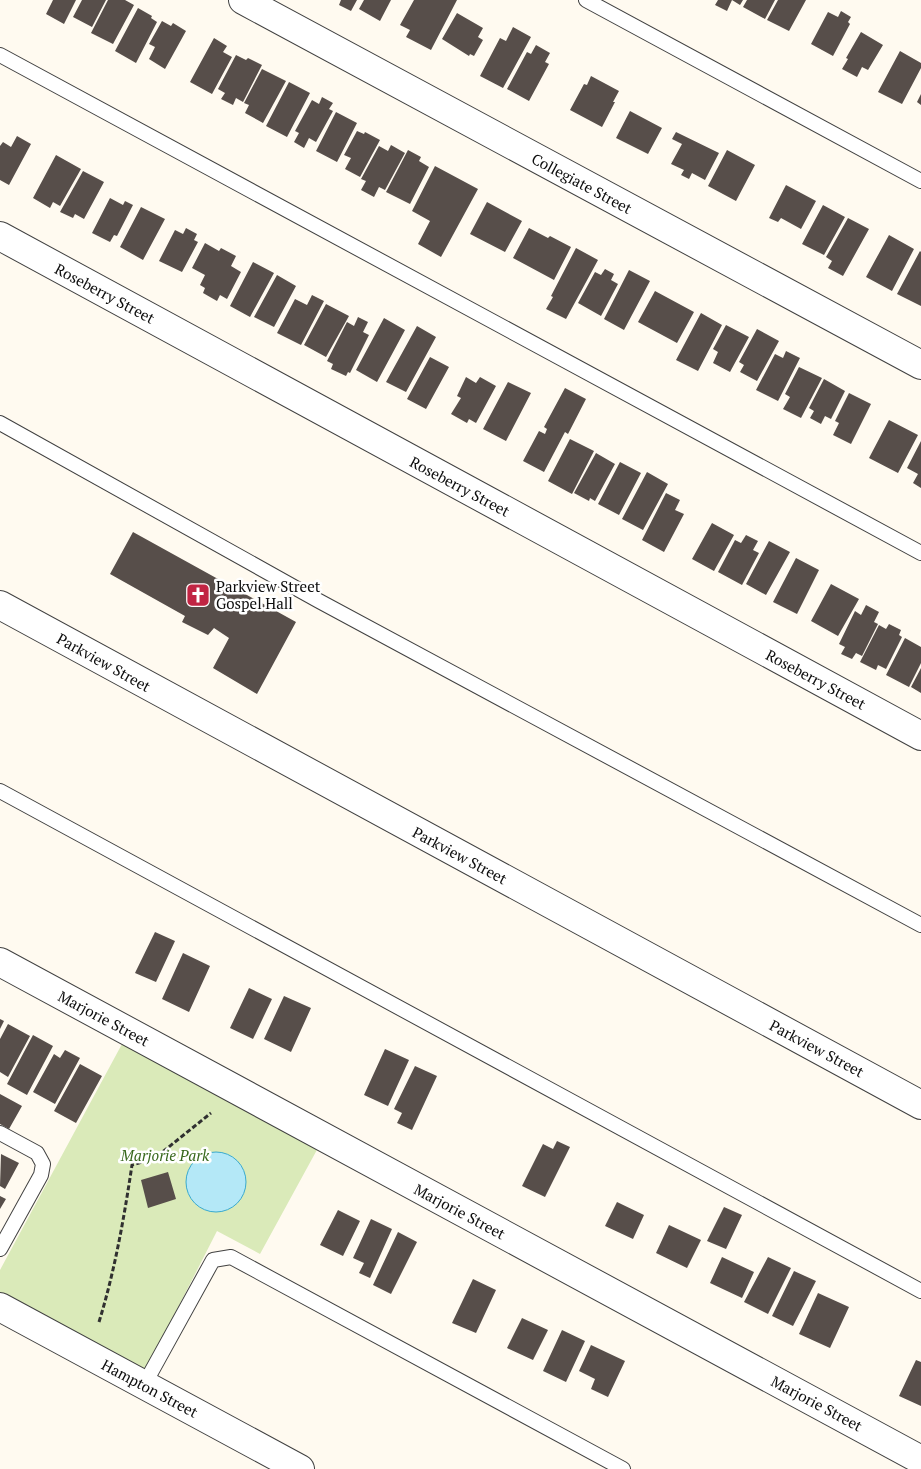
<svg xmlns="http://www.w3.org/2000/svg" width="921" height="1469" font-family="'PT Serif',serif">
	<style>
		.green { fill: #daeab9 }
		.water { fill: #b4e8f7; stroke: #39aacf }
		.building { fill: #574e4a }
		.lines { fill: none; stroke-linecap: round; stroke-linejoin: round }
		.service-casing { stroke: #414141; stroke-width: 16 }
		.minor-casing { stroke: #414141; stroke-width: 30 }
		.path { stroke: #303030; stroke-width: 3; stroke-dasharray: 5 2.5; stroke-linecap: butt }
		.service { stroke: #fff; stroke-width: 14 }
		.minor { stroke: #fff; stroke-width: 28 }
		.labels { text-anchor: middle; dominant-baseline: central; stroke-width: 5; stroke-linejoin: round; paint-order: stroke }
		.street-label { font-size: 15px; fill: #0e0e0e; stroke: #fff }
		.poi-label { font-size: 15px; fill: #0e0e0e; stroke: #fff; text-anchor: start }
		.park-label { font-size: 15px; font-style: italic; fill: #38681d; stroke: #fff }
	</style>
	<rect width="100%" height="100%" fill="#fffaf0"/>
	<path class="green" d="M129,1031l195,106 -64,117 -43,-23 -77,151 -140,-75v-37z"/>
	<path class="water" d="M186 1182a30 30 0 1 1 60 0a30 30 0 1 1-60 0Z"/>
	<path class="building" d="M53,0h23l-12,24 -18,-10z
		M82,0h24l-14,27 -19,-10z
		M108,0h17l9,5 -21,39 -22,-11z
		M341,0h16l-6,11 -12,-6z
		M364,0h27l-11,21 -21,-12z
		M414,0h43l-26,50 -25,-13 4,-7 -10,-5z
		M718,0h25l-3,5 -8,-5 -5,11 -12,-6z
		M747,0h28l-10,19 -22,-12z
		M778,0h28l-17,31 -22,-11z
		M138,8l14,8 -1,2 6,4 -21,41 -21,-12z
		M841,11l10,6 -3,5 2,2 -17,32 -22,-12 17,-32 10,5z
		M457,13l26,15 -5,9 5,3 -9,16 -4,-2 -1,2 -27,-17z
		M162,21l9,5 2,-3 13,8 -21,38 -16,-10 6,-12 -6,-3z
		M513,27l18,10 -28,51 -23,-12 20,-38 6,3z
		M861,32l22,13 -15,25 -6,-3 -5,10 -15,-8 6,-10 -2,-1z
		M214,38l13,8 -4,6 9,5 -20,37 -22,-12z
		M536,45l14,8 -5,9 4,2 -20,37 -22,-12 20,-37 4,2z
		M900,51l21,12v5l-19,36 -24,-12z
		M236,55l10,5 2,-2 14,7 -19,37 -7,-4 -3,7 -12,-6 4,-6 -7,-4z
		M262,69l24,12 -23,42 -18,-10 4,-8 -5,-2z
		M591,76l28,15 -6,11h2l-13,25 -32,-17 14,-26 3,1z
		M289,82l21,11 -23,44 -21,-11z
		M921,94v11l-4,-3z
		M322,97l11,6 -4,6 4,2 -17,31 -7,-4 -5,10 -10,-6 5,-9 -4,-2 17,-31 7,4z
		M630,111l32,17 -14,26 -32,-16z
		M336,112l21,11 -20,39 -21,-11z
		M357,131l7,3 1,-2 15,8 -20,37 -15,-8 6,-11 -7,-3z
		M676,132l43,21 -14,27 -13,-7 -3,6 -8,-4 3,-5 -13,-6 11,-20 -10,-5z
		M17,136l14,8 -22,41 -9,-5v-34l3,-4 8,5z
		M391,145l14,8 -20,37 -6,-3 -5,10 -13,-7 5,-9 -5,-2 18,-33 9,5z
		M408,150l13,7 -2,4 10,6 -19,37 -24,-12z
		M727,150l28,15 -19,36 -28,-15z
		M56,155l25,14 -21,37 -7,-4 -3,6 -17,-10z
		M435,166l43,23 -37,68 -23,-13 12,-23 -18,-10z
		M83,171l21,11 -20,37 -9,-5 -2,4 -13,-6z
		M786,185l30,16 -15,28 -20,-11 -3,4 -9,-4z
		M110,198l13,7 2,-4 8,4 -16,31 -3,-1 -4,7 -18,-9z
		M487,202l35,19 -17,31 -35,-18z
		M823,205l22,12 -21,38 -22,-11z
		M141,207l24,12 -22,41 -23,-13z
		M848,218l21,11 -26,47 -15,-8 4,-7 -6,-4z
		M186,228l11,6 -3,6 4,2 -16,30 -23,-11 16,-31 8,4z
		M529,228l19,10 2,-2 21,11 -17,33 -41,-22z
		M889,235l25,14 -22,42 -26,-14z
		M205,243l14,8 2,-3 15,8 -5,10 10,6 -14,27 -7,-4 -3,6 -14,-8 2,-5 -5,-3 5,-10 -13,-7z
		M576,248l22,12 -32,59 -20,-10 7,-12 -2,-1z
		M920,251l1,1v54l-24,-12z
		M253,262l21,11 -24,44 -20,-11z
		M605,269l9,5 -3,6 7,4 -17,32 -23,-13 17,-31 6,3z
		M629,270l21,11 -26,49 -20,-11z
		M277,275l19,11 -22,41 -20,-10z
		M655,291l39,21 -17,31 -39,-21z
		M312,295l12,6 -23,44 -24,-12 18,-34 12,6z
		M326,304l23,12 -23,41 -22,-12z
		M701,313l21,12 -24,46 -22,-11z
		M358,317l10,5 -5,10 6,3 -19,38 -2,-1 -2,4 -15,-7 2,-5 -6,-3 20,-39 7,4z
		M384,318l21,12 -28,52 -21,-12z
		M726,325l23,12 -19,35 -17,-9 5,-11 -5,-3z
		M417,326l19,11 -30,55 -20,-10z
		M757,329l22,12 -22,40 -17,-9 4,-7 -5,-3z
		M786,351l14,7 -22,43 -22,-11 19,-36 8,4z
		M430,357l19,10 -23,42 -19,-10z
		M799,367l23,11 -21,40 -18,-9 7,-12 -5,-3z
		M466,377l10,6 4,-6 16,9 -20,37 -7,-4 -2,4 -16,-9 10,-16 -4,-2z
		M824,379l21,12 -14,28 -6,-3 -4,8 -11,-6 4,-7 -5,-3z
		M508,382l23,11 -25,48 -23,-12z
		M565,388l21,11 -18,35 -3,-2 -21,40 -21,-11 16,-30 6,3 2,-5 -3,-2z
		M849,393l22,11 -20,40 -18,-9 6,-12 -4,-2z
		M889,420l29,15 -20,38 -29,-15z
		M570,439l24,12 -22,43 -24,-13z
		M921,441v47l-8,-5 5,-9 -11,-6z
		M596,453l19,11 -20,37 -5,-3 -1,3 -15,-8z
		M620,462l21,11 -22,42 -21,-11z
		M647,472l21,12 -25,46 -21,-11z
		M666,493l14,7 -5,10 9,4 -20,38 -22,-12z
		M712,523l22,12 -20,36 -22,-12z
		M133,532l163,90 -39,72 -44,-26 16,-30 -15,-10 -6,7 -26,-13 3,-6 -75,-42z
		M746,535l12,6 -5,9 6,3 -17,32 -24,-13 17,-32 6,3z
		M769,541l21,11 -24,43 -20,-11z
		M796,558l23,12 -22,44 -24,-12z
		M831,584l28,15 -21,37 -27,-15z
		M866,605l13,7 -5,10 4,2 -16,32 -6,-3 -4,6 -11,-5 4,-7 -6,-3 16,-33 6,4z
		M889,624l12,6 -2,5 3,2 -16,32 -8,-4 -2,5 -16,-8 19,-37 7,4z
		M905,638l16,9v16l-12,24 -23,-12z
		M921,668v25l-10,-6z
		M155,932l20,9 -19,41 -21,-9z
		M183,953l27,13 -21,46 -27,-13z
		M249,988l23,11 -19,40 -23,-11z
		M284,996l27,12 -20,44 -27,-13z
		M0,1019l4,2 -4,8z
		M8,1024l22,12 -22,41 -8,-5v-33z
		M33,1035l20,11 -26,49 -20,-11z
		M385,1049l24,11 -21,46 -24,-11z
		M65,1050l15,8 -25,46 -22,-12 21,-38 6,4z
		M80,1064l22,12 -26,47 -22,-12z
		M415,1066l22,10 -25,54 -15,-7 5,-10 -8,-4z
		M0,1094l22,12 -13,23 -9,-5z
		M557,1141l13,6 -25,50 -23,-11 21,-42 10,5z
		M1,1154l18,9 -14,26 -5,-3z
		M168,1172l8,27 -28,9 -7,-28z
		M0,1196l6,3 -6,10z
		M617,1202l27,13 -11,24 -28,-13z
		M724,1207l18,8 -16,34 -19,-8z
		M338,1210l22,11 -17,35 -23,-11z
		M371,1219l21,10 -22,49 -11,-5 5,-10 -11,-5z
		M669,1225l32,15 -14,28 -31,-15z
		M398,1232l19,10 -26,52 -18,-9z
		M722,1257l32,15 -12,26 -32,-15z
		M768,1257l23,11 -23,46 -24,-12z
		M794,1271l22,10 -23,45 -21,-10z
		M473,1279l23,11 -20,43 -24,-10z
		M818,1293l31,14 -19,41 -31,-14z
		M522,1318l26,12 -15,30 -26,-12z
		M562,1330l23,11 -19,41 -23,-11z
		M591,1345l34,16 -17,36 -17,-8 4,-10 -16,-8z
		M916,1360l5,2v44l-22,-10z"/>
	<g class="lines">
		<g class="service-casing">
			<path id="service" d="M586,0l335,181
				M0,55l921,498
				M0,423l319,178 602,324
				M0,791l921,500
				M0,1133l37,20 6,11 -2,11 -41,74
				M144,1385l69,-125 18,-3 392,212"/>
		</g>
		<g class="minor-casing">
			<path id="minor" d="M243,0l678,365
				M0,236l921,500
				M0,605l921,500
				M0,962l921,498
				M0,1307l300,162"/>
		</g>
		<path class="path" d="M99,1322c16,-52 25,-104 33,-157l23,-7 56,-45"/>
		<use href="#service" class="service"/>
		<use href="#minor" class="minor"/>
	</g>
	<defs>
		<g id="church-square" transform="scale(1.25)"><rect x="-9" y="-9" width="18" height="18" rx="4" fill="#c12443" stroke="#fff"/><path d="M-1.2-6h2.4v3.5h3.3v2.4h-3.3V6h-2.4V-.1h-3.3v-2.4h3.3Z" fill="#fff"/></g>
	</defs>
	<g fill-rule="evenodd">
		<use href="#church-square" x="198" y="595"/>
	</g>
	<g class="labels">
		<g class="street-label">
			<text transform="translate(582 183) rotate(28)">Collegiate Street</text>
			<text transform="translate(105 293) rotate(28)">Roseberry Street</text>
			<text transform="translate(460 486) rotate(28)">Roseberry Street</text>
			<text transform="translate(104 662) rotate(29)">Parkview Street</text>
			<text transform="translate(816 679) rotate(28)">Roseberry Street</text>
			<text transform="translate(460 855) rotate(28)">Parkview Street</text>
			<text transform="translate(104 1018) rotate(28)">Marjorie Street</text>
			<text transform="translate(817 1048) rotate(28)">Parkview Street</text>
			<text transform="translate(460 1211) rotate(28)">Marjorie Street</text>
			<text transform="translate(150 1388) rotate(28)">Hampton Street</text>
			<text transform="translate(817 1403) rotate(28)">Marjorie Street</text>
		</g>
		<g class="poi-label">
			<text x="216" y="586">Parkview Street<tspan x="216" dy="17">Gospel Hall</tspan></text>
		</g>
		<g class="park-label">
			<text x="165" y="1155">Marjorie Park</text>
		</g>
	</g>
</svg>
